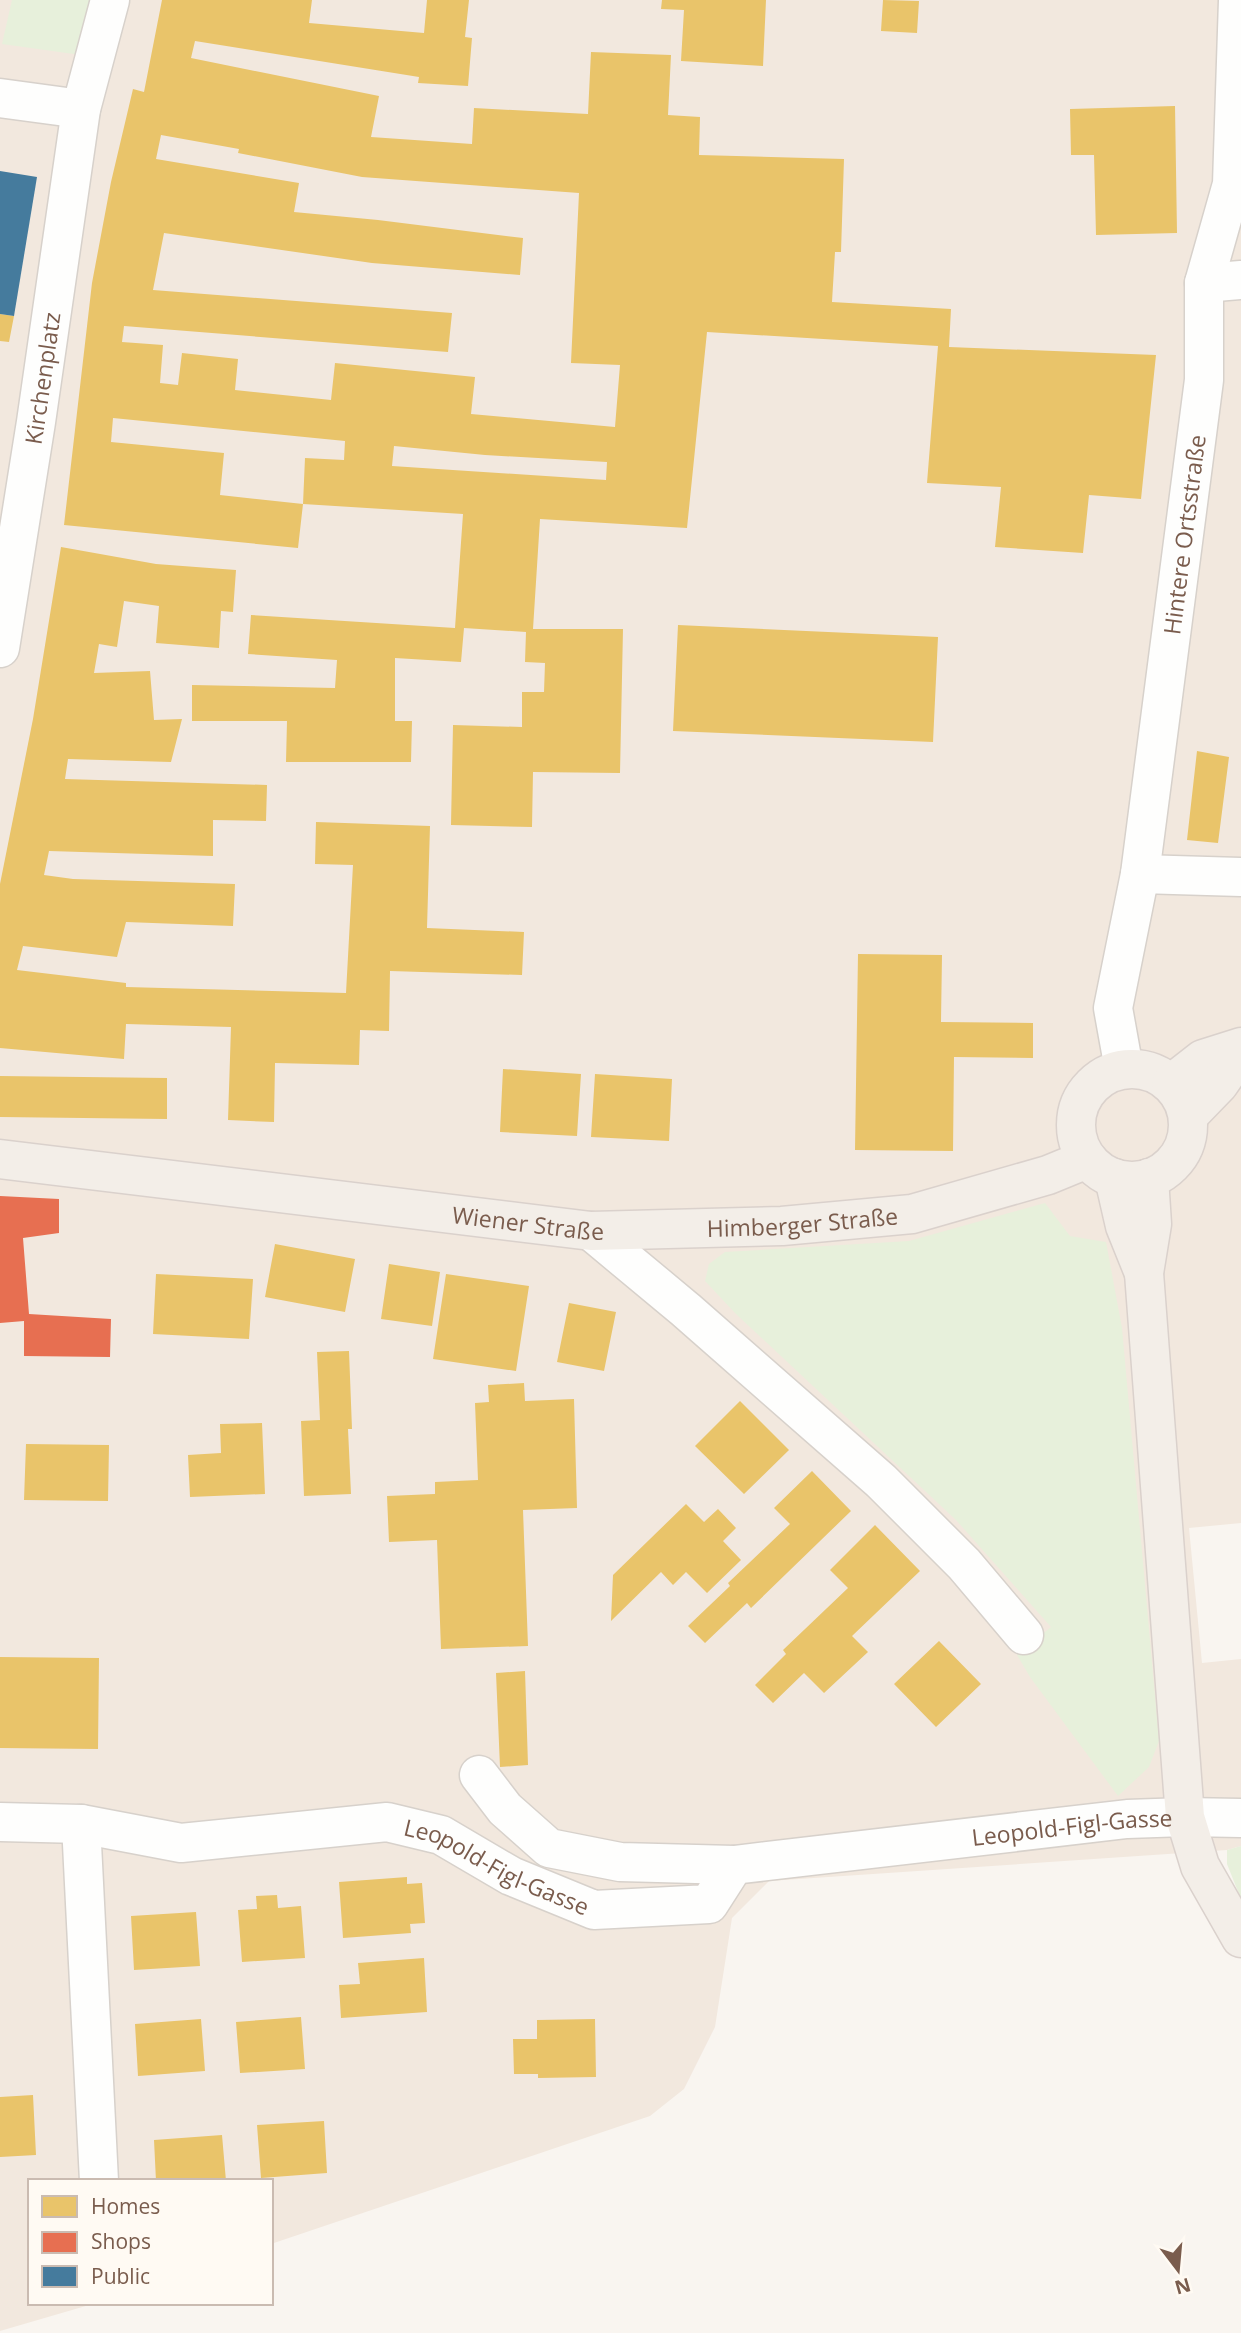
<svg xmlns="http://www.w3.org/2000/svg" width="1241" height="2333" font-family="'Open Sans',sans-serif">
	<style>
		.residential { fill: #f2e8de }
		.green { fill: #e7f0db }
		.homes { fill: #e9c46a; fill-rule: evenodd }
		.shops { fill: #e76f51 }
		.public { fill: #457b9d }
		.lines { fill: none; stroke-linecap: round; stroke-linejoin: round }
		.minor-casing { stroke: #d7d1cb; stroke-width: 41 }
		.major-casing { stroke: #dad1cc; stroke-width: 41 }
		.minor { stroke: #fefefd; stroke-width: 38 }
		.major { stroke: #f3eee8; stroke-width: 38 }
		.labels { text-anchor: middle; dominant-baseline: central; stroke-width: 7; stroke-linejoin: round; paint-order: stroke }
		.street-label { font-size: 23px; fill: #7a5c4d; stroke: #fffaf3 }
	</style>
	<rect width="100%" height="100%" fill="#f9f5f0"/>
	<path class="residential" d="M0,0h1241v1523l-52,5 13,135 39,-4v187l-14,4 -458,31 -37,37 -17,109 -31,62 -34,27 -379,128v-63h-241v122h66l-96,28z"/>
	<path class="green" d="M12,0h82l-13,55 -79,-11z
		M1045,1203l25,33 36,6 16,86 37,413 -10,26 -31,29 -88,-119 -13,-22 34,-28 -95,-107 -220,-206 -31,-33 4,-17 16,-12 184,-11z
		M1241,1846v53l-14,-35v-14z"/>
	<path class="homes" d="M162,0h150l-3,23 115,10 3,-33h42l-4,37 7,1 -4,48 -50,-3 1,-6 -224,-36 -4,17 188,38 -8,41 101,7 2,-36 114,6 3,-62 80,3 -3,60 32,2 -1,38 145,4 -3,93h-6l-3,50 119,7 -2,38 207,8 -15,144 -52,-4 -6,58 -88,-6 6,-60 -74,-4 11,-137 -231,-14 -20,196 -147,-9 -7,110h90l-3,144 -87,-1 -1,55 -81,-2 2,-100 69,2v-35h22l1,-29 -20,-1 1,-30 -62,-4 -3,34 -66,-4v63h17l-1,41h-125l1,-41h-95v-36l143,3 2,-28 -89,-6 3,-39 204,13 8,-114 -160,-10 2,-46 39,2 1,-19 -232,-23 -2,24 113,11 -4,42 83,9 -5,44 -234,-23 28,-242 19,-101 22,-93 11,3zM161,135l78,14 -1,4 124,24 217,16 -8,170 49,2 -5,62 -144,-13 4,-37 -140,-14 -4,37 -96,-10 3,-31 -56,-6 -4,32 -18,-2 3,-38 -41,-3 2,-16 324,26 4,-39 -299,-23 11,-57 208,30 148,12 3,-37 -145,-18 -84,-8 5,-29 -143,-24zM394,446l91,9 122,7 -1,18 -214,-14z
		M662,0h104l-3,66 -82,-5 3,-51 -23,-1z
		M883,0l36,1 -2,32 -36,-2z
		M1175,106l2,127 -81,2 -2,-80h-23l-1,-46z
		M0,314l14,2 -5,26 -9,-1z
		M61,547l95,17 80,6 -3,42 -12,-1 -2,37 -63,-5 3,-37 -35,-5 -7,46 -18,-3 -5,29 56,-2 4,49 28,-1 -11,43 -103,-3 -3,20 202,6 -1,36 -53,-1v36l-164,-5 -5,24 29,4 162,5 -2,42 -107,-4 -9,35 -94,-11 -6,24 109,13v4l220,6 7,-128 -38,-1 1,-42 114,4 -3,102 97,4 -2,43 -132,-4 -1,60 -29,-1 -1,35 -84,-2 -1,59 -46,-2 3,-93 -105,-3 -2,35 -124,-11v-164l33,-165z
		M678,625l260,12 -5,105 -260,-11z
		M1197,751l32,6 -11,86 -31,-3z
		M858,954l84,1 -1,67 92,1v35l-79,-1 -1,94 -98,-1z
		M503,1069l78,5 -4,62 -77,-4z
		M595,1074l77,5 -3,62 -78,-4z
		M0,1076l167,2v41l-167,-2z
		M275,1244l80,15 -10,53 -80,-15z
		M389,1264l51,8 -8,54 -51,-7z
		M156,1274l97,5 -4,60 -96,-5z
		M446,1274l83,12 -13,85 -83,-12z
		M569,1303l47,9 -12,59 -47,-9z
		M349,1351l3,78h-4l3,65 -47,2 -3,-75 19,-1 -3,-68z
		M524,1383l1,18 49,-2 3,109 -54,2 5,136 -87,3 -4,-109 -48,2 -2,-46 48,-2v-12l43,-2 -3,-77 14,-1 -1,-17z
		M740,1401l49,49 -45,44 -49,-48z
		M262,1423l3,71 -75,3 -2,-42 33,-2 -1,-29z
		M26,1444l83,1 -1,56 -84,-1z
		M812,1471l39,40 -100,97 -4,-5 -42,40 -17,-17 42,-40 -2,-3 62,-59 -16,-16z
		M686,1504l18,18 14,-13 18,19 -13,13 18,19 -34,33 -21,-21 -13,13 -12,-13 -50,49 2,-46z
		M875,1525l45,46 -68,65 16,16 -44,41 -20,-20 -31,30 -18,-18 31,-31 -3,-4 65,-62 -18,-18z
		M939,1641l42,43 -45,43 -42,-43z
		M0,1657l99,1 -1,91 -98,-1z
		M525,1671l3,94 -28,2 -4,-94z
		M407,1877v7l15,-1 3,40 -15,1 1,9 -68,5 -4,-56z
		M277,1895l1,13 23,-2 4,52 -63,4 -4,-52 19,-1 -1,-13z
		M196,1912l4,54 -66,4 -3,-54z
		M424,1958l3,54 -86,6 -2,-33 21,-1 -2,-21z
		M301,2017l4,52 -65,4 -4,-51z
		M201,2019l4,52 -67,5 -3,-52z
		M595,2019l1,58 -58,1v-4h-24l-1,-35h24v-19z
		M33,2095l3,60 -36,2v-60z
		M324,2121l3,52 -66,5 -4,-53z
		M222,2135l4,46h-70l-2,-41z"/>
	<path class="shops" d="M0,1196l59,3v34l-36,5 6,76 82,5 -1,38 -86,-1v-35l-24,2z"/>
	<path class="public" d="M0,171l37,6 -23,139 -14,-2z"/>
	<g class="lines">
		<g class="minor-casing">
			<g id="minor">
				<path d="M0,98l81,11"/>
				<path d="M1204,283l37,-3"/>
				<path id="s1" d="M0,648l36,-226 45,-313 29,-109"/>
				<path d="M1140,874l101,3"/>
				<path id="s2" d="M1124,1069l-11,-61 27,-134 64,-494v-97l28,-99 6,-184"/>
				<path d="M591,1231l95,79 195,171 83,83 60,71"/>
				<path d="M479,1775l26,34 44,39 71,14 114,3"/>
				<path id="s3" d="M0,1822l81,2 100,19 206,-21 54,13 70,41 83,34 115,-6 25,-39 393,-46 58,-2 56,1"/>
				<path d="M81,1824l18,357"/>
			</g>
		</g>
		<g class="major-casing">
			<g id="major">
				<circle cx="1132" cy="1125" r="56"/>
				<path d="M1171,1084l32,-25 38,-12"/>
				<path d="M1188,1116l31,-32 22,-32"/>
				<path id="s4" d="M0,1159l591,72 191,-5 130,-12 136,-39 39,-16"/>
				<path d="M1114,1178l11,48 19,47"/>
				<path d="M1149,1178l3,46 -8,49 41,544 15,49 41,72"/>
			</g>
		</g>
		<use href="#minor" class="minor"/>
		<use href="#major" class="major"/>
	</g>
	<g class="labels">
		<g class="street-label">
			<text stroke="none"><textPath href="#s1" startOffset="273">Kirchenplatz</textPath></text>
			<text stroke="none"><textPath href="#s2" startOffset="541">Hintere Ortsstraße</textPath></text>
			<text stroke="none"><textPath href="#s4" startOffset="807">Himberger Straße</textPath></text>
			<text stroke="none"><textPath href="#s4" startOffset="532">Wiener Straße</textPath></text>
			<text stroke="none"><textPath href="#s3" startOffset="1118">Leopold-Figl-Gasse</textPath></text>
			<text stroke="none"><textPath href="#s3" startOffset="509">Leopold-Figl-Gasse</textPath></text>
		</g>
	</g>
	<rect x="28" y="2179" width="245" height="126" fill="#fffaf3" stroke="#cabbb1" stroke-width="2"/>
	<rect x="42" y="2196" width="35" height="21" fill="#e9c46a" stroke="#cabbb1" stroke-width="2"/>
	<text x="91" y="2214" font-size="21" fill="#7a5c4d">Homes</text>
	<rect x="42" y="2232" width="35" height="21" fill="#e76f51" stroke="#cabbb1" stroke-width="2"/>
	<text x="91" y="2249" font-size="21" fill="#7a5c4d">Shops</text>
	<rect x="42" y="2266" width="35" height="21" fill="#457b9d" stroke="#cabbb1" stroke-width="2"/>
	<text x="91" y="2284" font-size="21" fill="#7a5c4d">Public</text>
	<g transform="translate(1178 2270) rotate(164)" stroke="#fffaf3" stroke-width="5" paint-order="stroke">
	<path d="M0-5L12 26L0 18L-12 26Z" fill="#7a5c4d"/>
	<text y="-10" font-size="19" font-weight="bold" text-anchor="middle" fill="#7a5c4d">N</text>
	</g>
</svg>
